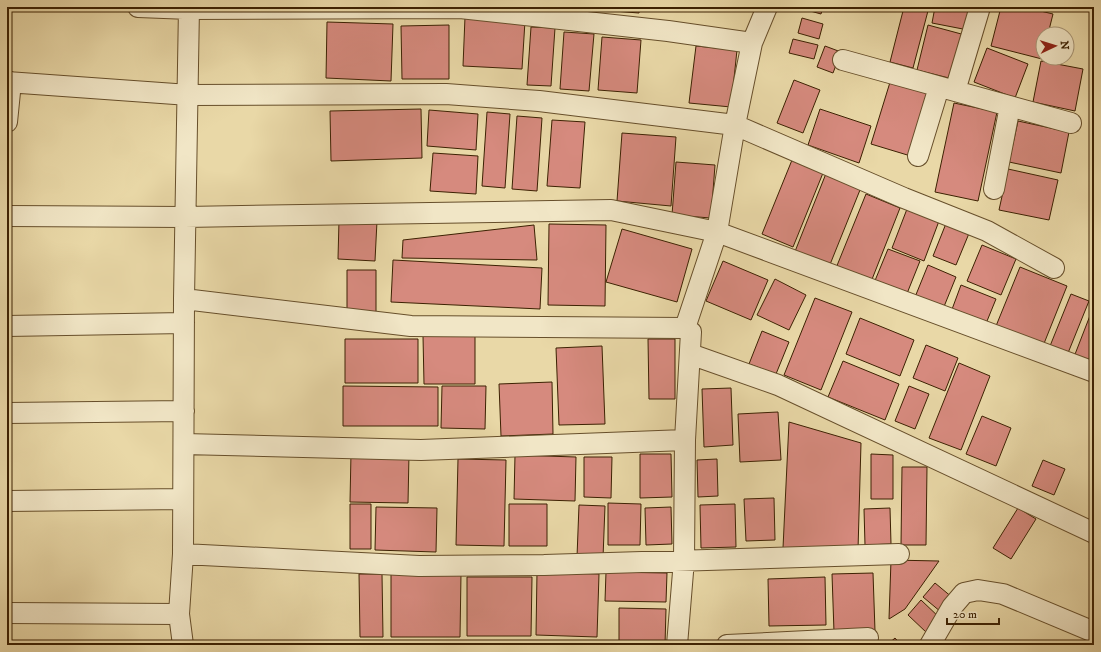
<svg xmlns="http://www.w3.org/2000/svg" width="1101" height="652" font-family="'IM FELL DW Pica',serif">
	<style>
		.building { fill: #d68a7e; stroke: #3c2102 }
		.lines { fill: none; stroke-linecap: round; stroke-linejoin: round }
		.minor-casing { stroke: #674f2b; stroke-width: 22 }
		.minor { stroke: #f1e6c6; stroke-width: 20 }
	</style>
	<rect width="100%" height="100%" fill="#e9d8a7"/>
	<filter id="stains"><feTurbulence type="fractalNoise" baseFrequency=".005" numOctaves="4"/><feColorMatrix values="0 0 0 0 .2 0 0 0 0 .09 0 0 0 0 .02 0 0 0 .5 -.17"/></filter>
	<radialGradient id="worn" r=".72"><stop offset=".6" stop-color="#630" stop-opacity="0"/><stop offset="1" stop-color="#630" stop-opacity=".3"/></radialGradient>
	<path class="building" d="M532,7h35v3z
		M602,7h38l-1,6 -38,-3z
		M796,7h27l-2,7z
		M904,7h25l-16,61 -23,-6z
		M935,7h38l-5,23 -36,-7z
		M1001,7h23l29,7 -5,20h-5l-1,25 -51,-13z
		M465,17l60,4 -3,48 -59,-3z
		M802,18l21,6 -4,15 -21,-6z
		M327,22l66,2 -2,57 -65,-3z
		M449,25v54h-47l-1,-53z
		M928,25l37,10 -12,44 -36,-9z
		M531,27l24,1 -4,58 -24,-1z
		M564,32l30,2 -5,57 -29,-2z
		M602,37l39,3 -4,53 -39,-3z
		M793,39l25,6 -4,14 -25,-6z
		M696,46l41,4 -6,57 -42,-4z
		M825,46l16,6 -8,21 -16,-6z
		M987,48l41,16 -13,34 -41,-16z
		M1041,61l42,8 -8,42 -42,-9z
		M891,79l43,13 -20,65 -43,-13z
		M794,80l26,10 -17,43 -26,-10z
		M954,103l43,9 -19,89 -43,-9z
		M421,109l1,49 -91,3 -1,-50z
		M820,109l51,17 -12,37 -51,-18z
		M429,110l49,4 -2,36 -49,-4z
		M487,112l23,2 -5,74 -23,-2z
		M517,116l25,2 -5,73 -25,-2z
		M552,120l33,2 -5,66 -33,-2z
		M1018,121l51,11 -8,41 -52,-11z
		M622,133l54,4 -5,69 -54,-5z
		M433,153l45,3 -2,38 -46,-3z
		M792,160l31,13 -30,74 -31,-13z
		M676,162l39,3 -4,53 -39,-3z
		M1008,169l50,11 -9,40 -50,-10z
		M827,171l35,14 -33,82 -35,-13z
		M866,194l34,14 -31,79 -35,-14z
		M907,209l32,12 -15,40 -32,-13z
		M339,220l38,1 -2,40 -37,-2z
		M947,221l23,10 -14,34 -23,-9z
		M549,224l57,1 -1,81 -57,-1z
		M534,225l3,35 -135,-2 1,-18z
		M622,229l70,20 -15,53 -71,-20z
		M982,245l34,14 -15,36 -34,-14z
		M888,249l32,12 -14,35 -32,-13z
		M393,260l149,8 -2,41 -149,-7z
		M723,261l45,19 -17,40 -45,-19z
		M928,265l28,12 -15,37 -28,-12z
		M1020,267l47,19 -24,60 -47,-20z
		M347,270h29v44l-29,-1z
		M775,279l31,16 -17,35 -32,-15z
		M961,285l35,14 -11,27 -34,-14z
		M1071,294l18,7 -21,52 -18,-7z
		M815,298l37,14 -31,78 -37,-15z
		M1091,313l3,1v46l-4,10 -18,-8z
		M860,318l54,22 -14,36 -54,-22z
		M762,331l27,11 -13,32 -27,-10z
		M423,336h52v48h-51z
		M345,339h73v44h-73z
		M648,339h27v60h-26z
		M926,345l32,13 -13,33 -32,-13z
		M602,346l3,78 -46,1 -3,-77z
		M843,361l56,23 -14,36 -57,-23z
		M959,363l31,13 -29,74 -32,-12z
		M552,382l1,52 -52,2 -2,-52z
		M343,386l95,1v39h-95z
		M442,386h44l-1,43 -44,-1z
		M909,386l20,8 -14,35 -20,-8z
		M731,388l2,57 -29,2 -2,-58z
		M778,412l3,48 -41,2 -2,-48z
		M982,416l29,12 -15,38 -30,-12z
		M789,422l72,21 -3,107 -75,-2z
		M351,453l58,1 -1,49 -58,-1z
		M640,454h31l1,43 -32,1z
		M871,454l22,1v44h-22z
		M515,455l61,2 -1,44 -61,-2z
		M584,457h28l-1,41 -27,-1z
		M458,459l48,1 -2,86 -48,-1z
		M717,459l1,37 -20,1 -1,-37z
		M1043,460l22,9 -11,26 -22,-9z
		M902,467h25l-1,78h-25z
		M774,498l1,42 -29,1 -2,-42z
		M608,503l33,1 -1,41h-32z
		M350,504h21v45h-21z
		M509,504h38v42h-38z
		M735,504l1,43 -35,1 -1,-43z
		M579,505l26,1 -2,52 -26,-1z
		M376,507l61,1 -1,44 -61,-2z
		M671,507l1,37 -26,1 -1,-37z
		M890,508l1,36 -26,1 -1,-36z
		M1018,508l18,11 -25,40 -18,-11z
		M891,560l48,1 -34,48 -16,10z
		M537,572l62,2 -2,63 -61,-2z
		M606,572l61,1 -1,29 -61,-1z
		M873,573l2,58 -41,1 -2,-58z
		M359,574h23l1,63h-23z
		M391,574h70l-1,63h-69z
		M467,577h65l-1,59h-64z
		M825,577l1,48 -57,1 -1,-47z
		M935,583l18,15 -12,14 -18,-15z
		M921,600l20,19 -14,14 -19,-18z
		M619,608l47,1 -1,36h-46z
		M895,638l6,7h-14z"/>
	<g class="lines">
		<g class="minor-casing">
			<path id="minor" d="M138,7l52,2 270,-1 208,23 84,12
				M843,60l228,63
				M7,82l182,13 257,-1 93,7 196,24 169,73 83,33 67,37
				M955,91l25,-84
				M7,122l4,-40
				M918,156l21,-69
				M994,189l16,-83
				M7,216l178,1 426,-7 106,22 377,140
				M184,299l227,27 274,2
				M7,326l177,-3
				M690,354l88,31 316,148
				M7,413l177,-2
				M184,444l237,6 264,-10
				M7,501l176,-2
				M183,554l236,12 125,-1 355,-11
				M7,613l172,1
				M183,645l-4,-31 4,-60 1,-255 5,-292
				M677,645l7,-85 1,-120 6,-108 -6,-4 32,-96 18,-107 17,-82 15,-36
				M727,645l141,-7
				M930,645l22,-38 12,-14 14,-3 25,4 91,38"/>
		</g>
		<use href="#minor" class="minor"/>
	</g>
	<rect width="1101" height="652" fill="none" stroke="#e9d8a7" stroke-width="24"/>
	<rect x="8" y="8" width="1085" height="636" fill="none" stroke="#3c2102" stroke-width="2"/>
	<rect x="12" y="12" width="1077" height="628" fill="none" stroke="#3c2102"/>
	<g transform="translate(1055 46) rotate(86)"><circle r="19" fill="#f1e6c6" stroke="#a99778"/>
	<path d="M0-3L7 15L0 10L-7 15Z" fill="#8f2418"/>
	<text y="-6" font-size="11" font-weight="bold" text-anchor="middle" fill="#3c2102">N</text>
	</g>
	<path d="M947 618v6h52v-6" fill="none" stroke="#3c2102" stroke-width="2"/>
	<text x="953" y="618" font-size="12" fill="#3c2102" stroke="#f1e6c6" stroke-width="3" paint-order="stroke">20 m</text>
	<rect width="100%" height="100%" filter="url(#stains)"/>
	<rect width="100%" height="100%" fill="url(#worn)"/>
</svg>
